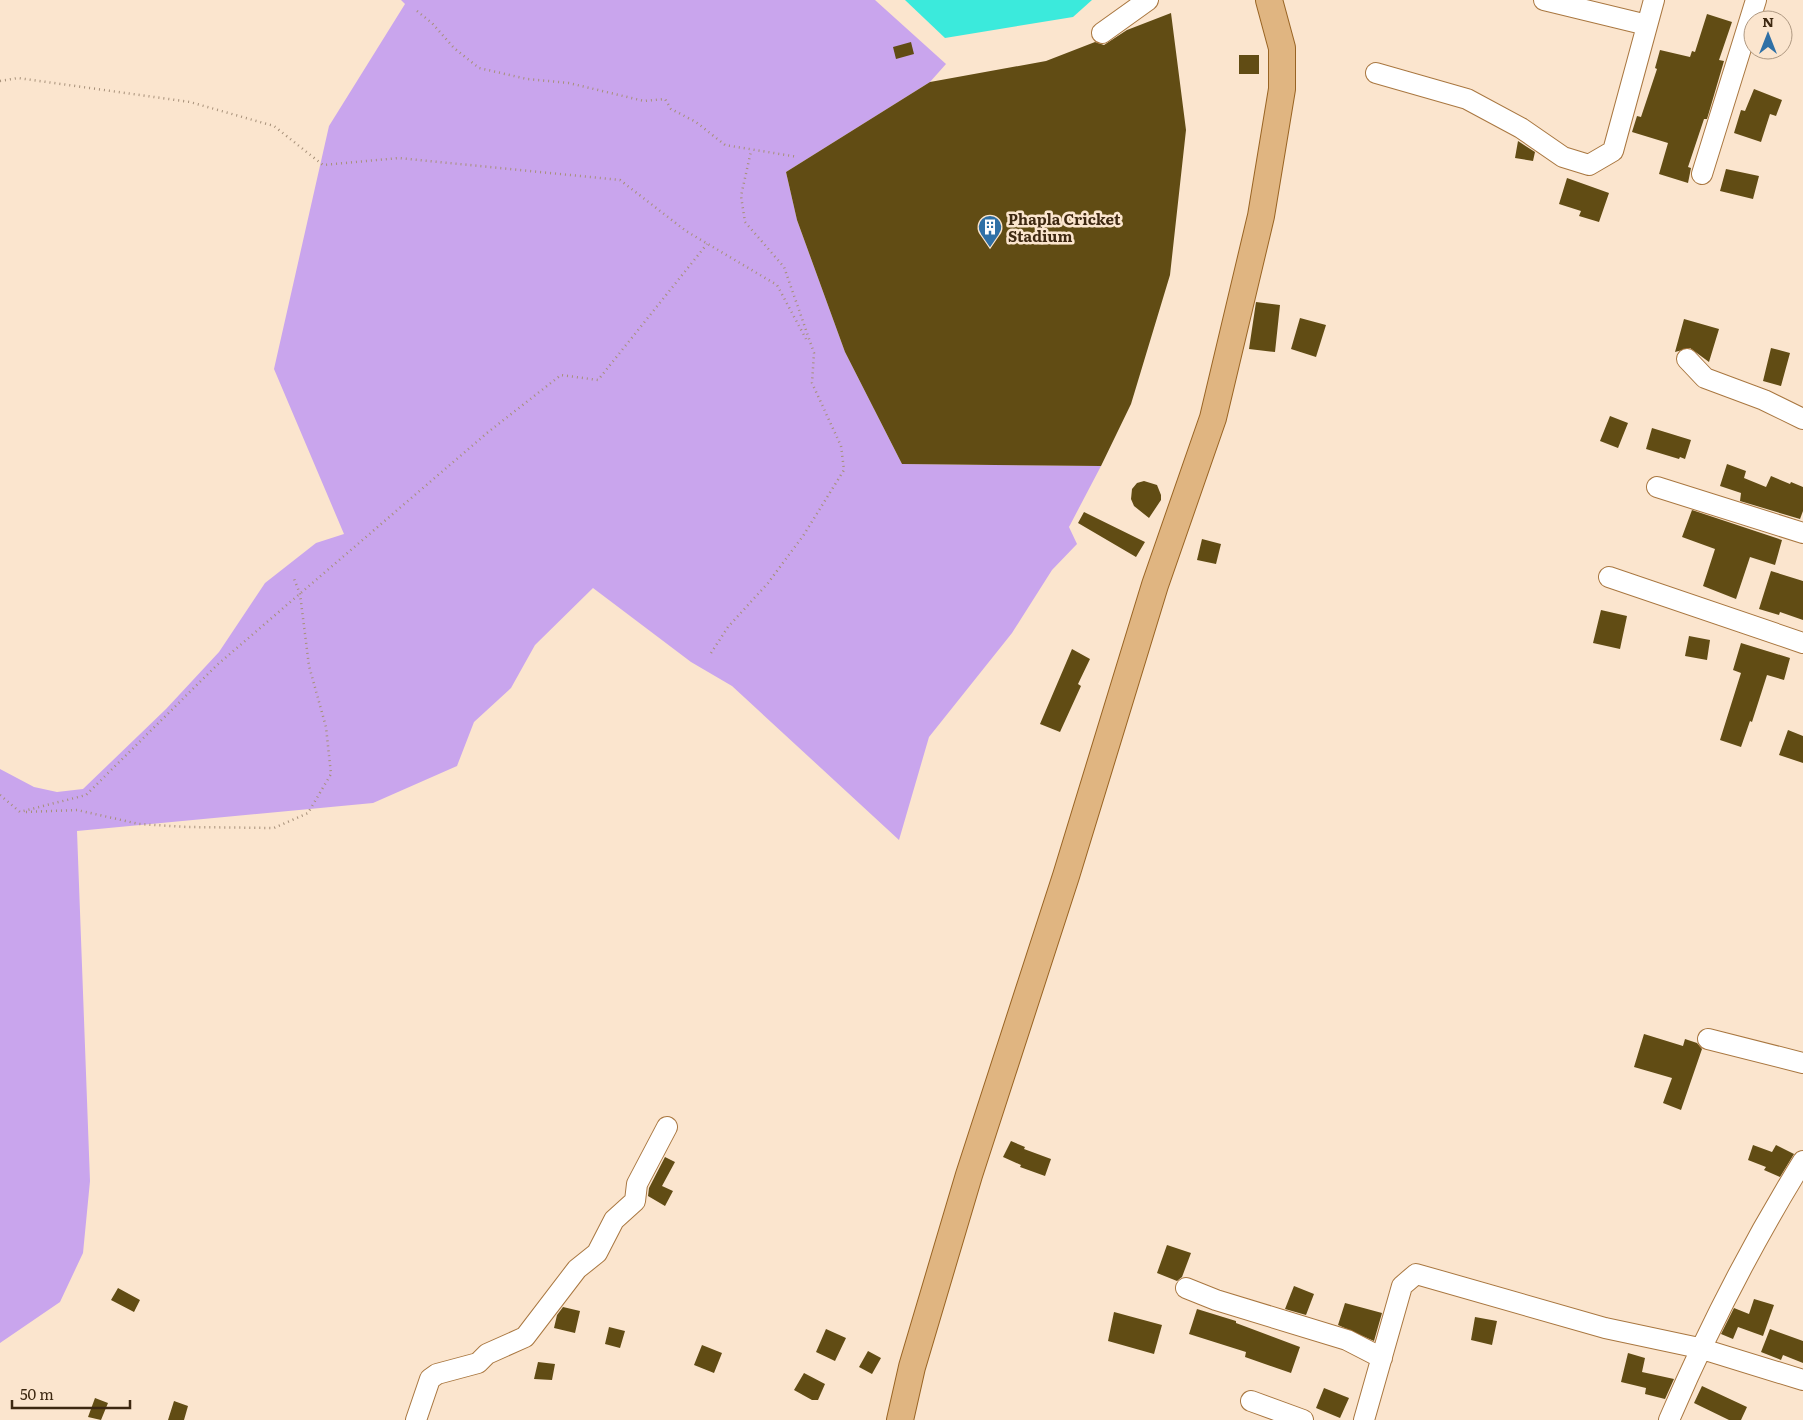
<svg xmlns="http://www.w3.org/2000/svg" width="1803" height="1420" font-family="Literata,serif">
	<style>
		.green { fill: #c9a5ed }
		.water { fill: #3beadc }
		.building { fill: #614c14 }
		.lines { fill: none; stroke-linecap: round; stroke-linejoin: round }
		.minor-casing { stroke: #a97740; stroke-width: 22 }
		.major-casing { stroke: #996423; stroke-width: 28 }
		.path { stroke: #a69079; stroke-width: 2.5; stroke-dasharray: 1 4; stroke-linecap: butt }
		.minor { stroke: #fff; stroke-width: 20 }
		.major { stroke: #e0b581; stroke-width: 26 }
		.labels { text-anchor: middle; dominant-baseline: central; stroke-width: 5; stroke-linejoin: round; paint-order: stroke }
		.poi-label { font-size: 15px; font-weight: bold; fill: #3d2811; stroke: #fbe5ce; text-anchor: start }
	</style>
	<rect width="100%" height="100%" fill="#fbe5ce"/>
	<path class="green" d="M401,0h474l71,64 -16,18 -144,90 11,48 48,132 57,112 199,2 -32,61 8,17 -25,26 -40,63 -83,104 -30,103 -167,-154 -41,-24 -98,-74 -58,57 -24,43 -37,34 -17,44 -84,37 -296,28 13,350 -7,72 -23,49 -60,41v-574l34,18 23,5 26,-3 83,-80 53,-57 46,-69 51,-40 28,-9 -70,-165 55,-243 76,-122z"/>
	<path class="water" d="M905,0h187l-19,17 -128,21z"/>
	<path class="building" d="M1171,13l15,117 -16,145 -39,129 -30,62 -199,-2 -57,-112 -48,-132 -11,-48 144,-90 116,-21 49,-19 9,3 23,-15z
		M1707,14l25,8 -13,38 5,1 -17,58h-3l-16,48 3,1 -3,15 -29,-9 9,-31 -36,-11 5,-16 4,1 16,-48 -2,-1 5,-18 30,7 2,-6 3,1z
		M911,42l3,12 -18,5 -3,-12z
		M1239,55h20v19h-20z
		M1754,89l28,11 -6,16 -6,-2 -9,28 -27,-9 7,-23 4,1z
		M1518,141l17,11 -2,9 -18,-3z
		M1726,169l33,7 -6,23 -33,-8z
		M1567,178l42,15 -10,29 -20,-6 2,-5 -22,-7z
		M1256,302l24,3 -5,47 -26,-3z
		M1300,318l26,7 -10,32 -25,-8z
		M1684,319l35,10 -10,33 -19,-14 -15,4z
		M1771,348l19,5 -9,33 -18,-5z
		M1610,416l18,7 -10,25 -18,-7z
		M1652,428l39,12 -6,19 -5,-2 -1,2 -33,-10z
		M1727,464l19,7 -2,7 22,9 5,-11 19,8 1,-2 12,5v24l-3,8 -60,-18 1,-8 -21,-7z
		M1144,481l13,4 4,10v5l-12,18 -15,-12 -3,-7 1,-10 5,-6z
		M1692,510l90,30 -7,25 -25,-8 -14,42 -33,-13 12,-37 -33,-12z
		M1084,512l61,30 -9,15 -58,-34z
		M1202,539l19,5 -5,20 -19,-4z
		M1771,571l32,10v39l-23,-8 -1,3 -20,-6z
		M1601,610l26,6 -7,33 -27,-6z
		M1689,636l21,4 -3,20 -22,-4z
		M1741,643l49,15 -6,22 -17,-5 -15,47 -2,-1 -9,26 -21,-7 21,-67 -8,-3z
		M1072,649l18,10 -12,25 3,2 -21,46 -20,-8z
		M1788,730l15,6v27l-24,-8z
		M1644,1034l39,12 2,-7 12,4 5,6 -21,61 -18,-7 9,-25 -38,-11z
		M1011,1141l14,6 -1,2 27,10 -6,17 -25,-9 1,-2 -18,-8z
		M1753,1145l19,7 4,-7 18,9 -14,23 -16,-7 2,-3 -18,-7z
		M665,1157l10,5 -13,24 11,5 -8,15 -17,-10 1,-8z
		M1167,1245l24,8 -9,24 -5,4 -20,-8z
		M1294,1286l20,8 -8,21 -21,-6z
		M118,1288l22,12 -6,12 -23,-12z
		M1754,1299l20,6 -11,31 -25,-9 -5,12 -12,-5 13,-26 15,6z
		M1345,1303l37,10 -8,28 -36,-16z
		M563,1307l17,4 -5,22 -21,-5 3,-13z
		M1197,1309l39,12v2l64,24 -9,26 -46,-16 1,-5 -57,-18z
		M1114,1312l48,13 -8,29 -46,-13z
		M1475,1317l22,4 -5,24 -21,-5z
		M609,1327l16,4 -5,17 -15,-4z
		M826,1329l20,9 -11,23 -19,-9z
		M1770,1329l33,12v22l-20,-8 -2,5 -20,-8z
		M702,1345l20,8 -8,20 -20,-8z
		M868,1351l13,7 -9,16 -13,-7z
		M1628,1353l17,5 -3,14 32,7 -9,20 -20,-5 1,-6 -25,-6z
		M538,1362l17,2 -3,16 -18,-1z
		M804,1373l21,11 -7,16h-6l-18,-10z
		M1702,1386l45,21 -6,13h-12l-35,-17z
		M1324,1388l25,10 -9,20 -24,-10z
		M95,1398l13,5 -7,17 -13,-3z
		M174,1401l14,5 -4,14h-16z"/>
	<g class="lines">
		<g class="minor-casing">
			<path id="minor" d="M1544,0l103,25
				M1102,33l46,-33
				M1376,73l91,26 54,29 42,29 26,8 24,-14 41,-151
				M1702,174l54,-174
				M1687,359l18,19 59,22 39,19
				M1657,487l146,46
				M1609,577l194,66
				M1708,1039l95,24
				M1186,1288l30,12 131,40 35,18
				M1251,1401l52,19
				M416,1420l14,-41 7,-5 41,-11 9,-9 38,-17 52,-68 20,-16 17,-33 21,-19 2,-17 30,-57
				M1364,1420l38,-134 14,-12 189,54 94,20 104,32
				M1669,1420c39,-91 82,-175 134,-259"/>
		</g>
		<g class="major-casing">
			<path id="major" d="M900,1420l12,-53 57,-192 97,-299 89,-291 58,-167 48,-202 21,-127v-41l-13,-48"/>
		</g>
		<path class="path" d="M417,11l15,12 22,25 25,20 48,11 42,4 75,18 21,-2 6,10 25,13 29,23 73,12
			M0,81l18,-3 172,24 84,24 49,39 76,-7 221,22 66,51 91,54 29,54
			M711,653l17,-26 40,-44 35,-47 41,-66 -3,-24 -29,-63 2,-30 -30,-86 -39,-45 -4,-26 10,-45
			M0,795l20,17 66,-17 131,-130 270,-232 74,-58 37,5 109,-136
			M26,812l51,-2 62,14 48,3 87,1 34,-15 23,-39 -5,-47 -17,-61 -9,-72 -7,-18"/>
		<use href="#minor" class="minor"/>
		<use href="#major" class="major"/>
	</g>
	<defs>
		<g id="building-pin" transform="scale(1.25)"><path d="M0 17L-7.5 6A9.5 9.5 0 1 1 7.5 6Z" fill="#2f70a6" stroke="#fbe5ce"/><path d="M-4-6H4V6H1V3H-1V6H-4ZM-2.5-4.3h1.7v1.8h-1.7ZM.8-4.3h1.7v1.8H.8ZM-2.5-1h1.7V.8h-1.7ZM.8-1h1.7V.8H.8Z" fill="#fff"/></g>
	</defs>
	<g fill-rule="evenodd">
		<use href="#building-pin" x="990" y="227"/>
	</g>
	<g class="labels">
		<g class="poi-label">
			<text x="1008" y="218">Phapla Cricket<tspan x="1008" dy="17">Stadium</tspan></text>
		</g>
	</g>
	<g transform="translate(1768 35)"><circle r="24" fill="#fbe5ce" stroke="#af9982"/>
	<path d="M0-4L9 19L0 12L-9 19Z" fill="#2f70a6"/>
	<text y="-8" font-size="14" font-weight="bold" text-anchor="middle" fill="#3d2811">N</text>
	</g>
	<path d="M12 1400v8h118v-8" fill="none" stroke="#3d2811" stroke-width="2.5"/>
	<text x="20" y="1400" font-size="15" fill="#3d2811" stroke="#fbe5ce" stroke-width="4" paint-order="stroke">50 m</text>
</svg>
